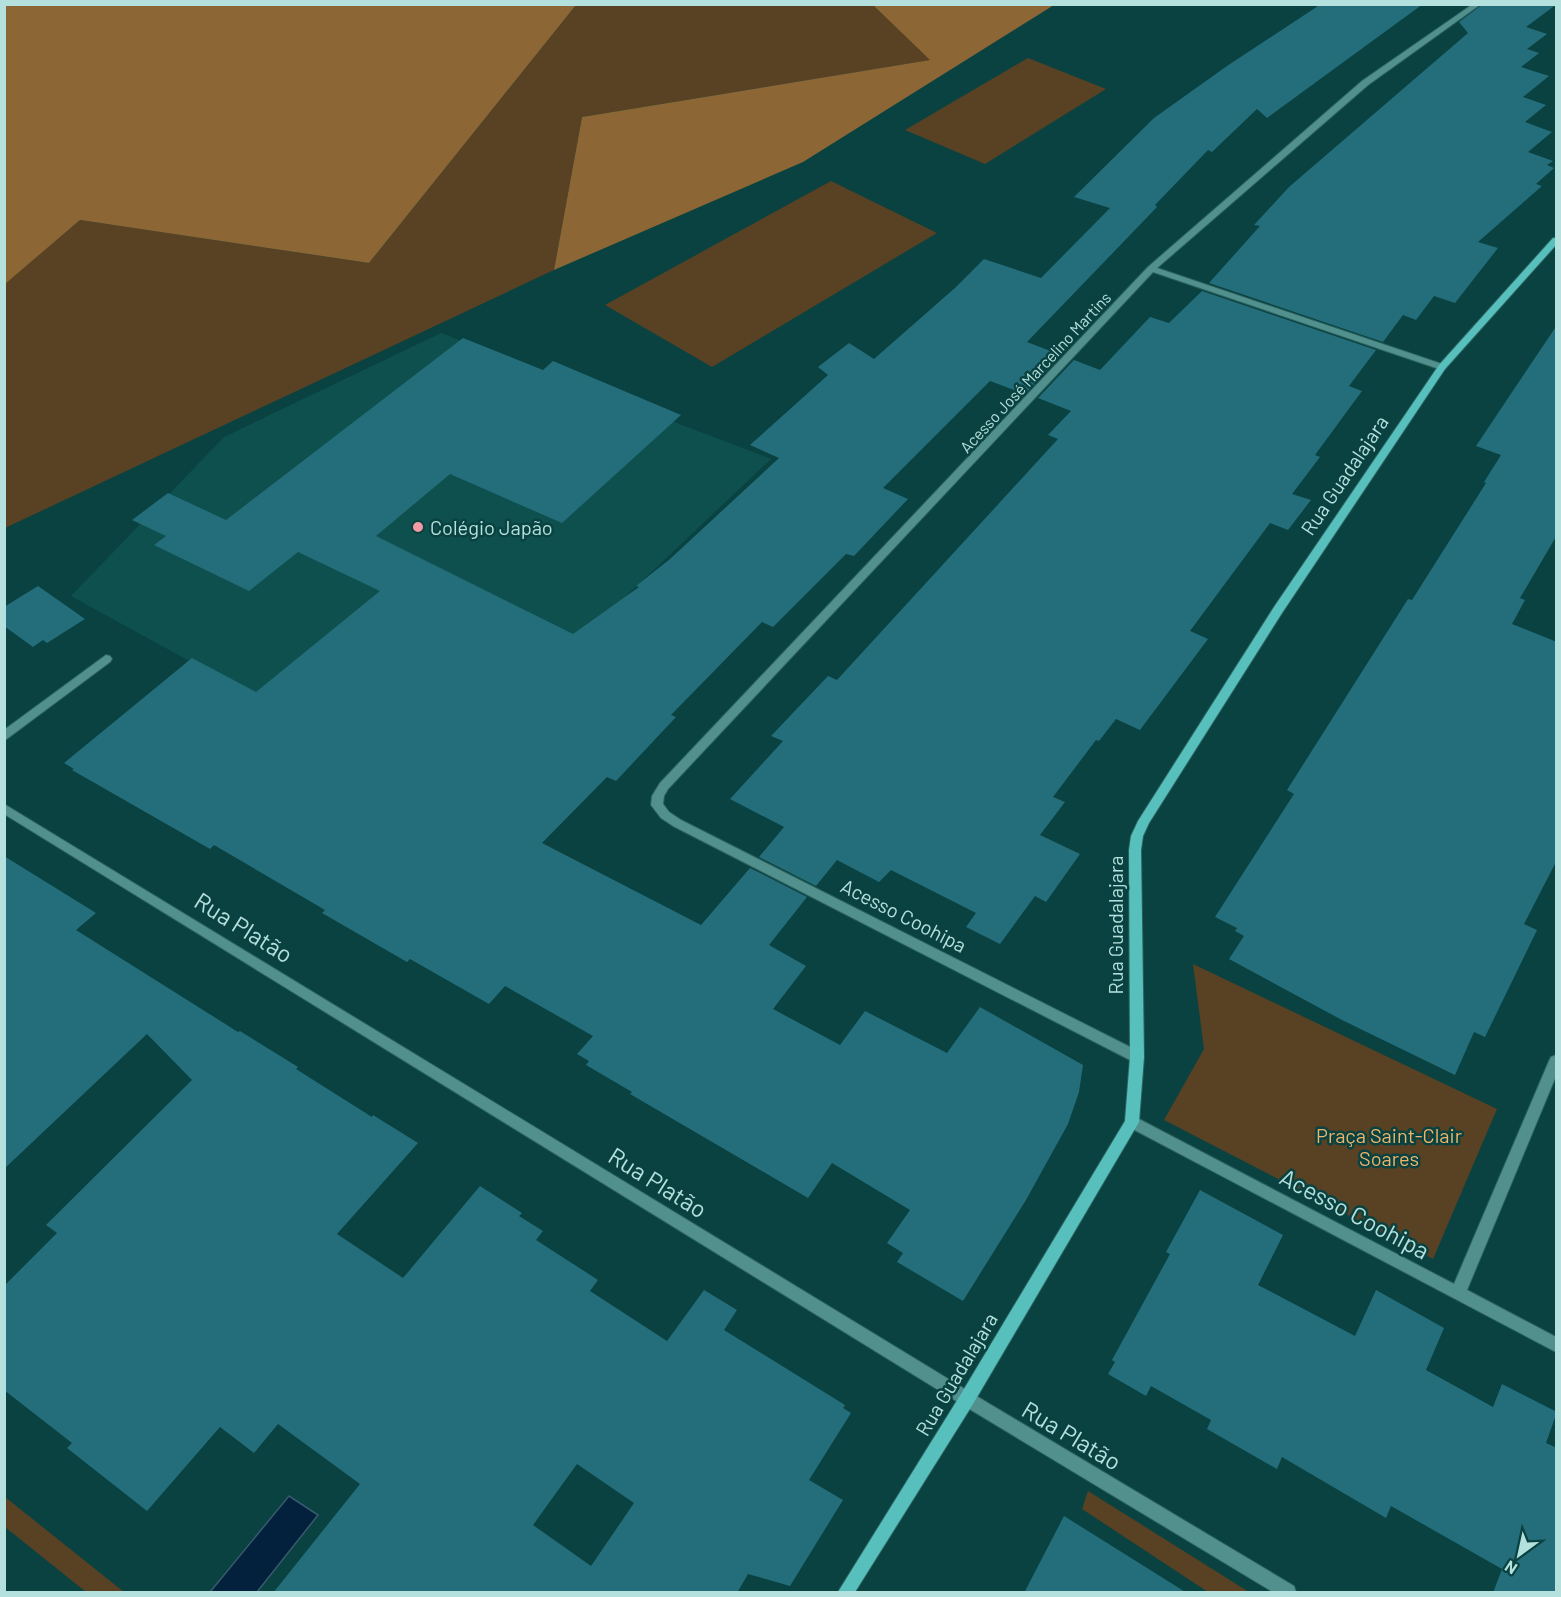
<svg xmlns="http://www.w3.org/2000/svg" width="1561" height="1597" font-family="Barlow,sans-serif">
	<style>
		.built { fill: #0e504e }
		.green { fill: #594123 }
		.forest { fill: #8c6634 }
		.water { fill: #03203d; stroke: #385a6d; stroke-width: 1.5 }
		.building { fill: #246e7b; fill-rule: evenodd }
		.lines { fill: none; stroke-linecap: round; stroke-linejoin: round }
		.minor-casing { stroke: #2b625f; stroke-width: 2 }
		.secondary-casing { stroke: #2b625f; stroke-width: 2 }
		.minor { fill: #52908d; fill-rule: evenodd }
		.secondary { fill: #57c0bc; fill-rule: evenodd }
		.poi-dot { fill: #f49aa5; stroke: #094240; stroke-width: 2 }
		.labels { text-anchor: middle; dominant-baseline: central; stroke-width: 5; stroke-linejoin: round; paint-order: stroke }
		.far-street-label { font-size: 16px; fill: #b4e0dd; stroke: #094240 }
		.street-label { font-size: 20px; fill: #b4e0dd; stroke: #094240 }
		.poi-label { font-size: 20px; fill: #b4e0dd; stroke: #094240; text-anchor: start }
		.park-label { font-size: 20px; fill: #eeb46b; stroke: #094240 }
		.near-street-label { font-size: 24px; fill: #b4e0dd; stroke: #094240 }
	</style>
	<rect width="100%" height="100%" fill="#094240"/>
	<path class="built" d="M441,333l330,126 -149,141 -238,168 -313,-172 153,-159z"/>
	<path class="green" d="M576,5h297l58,55 -349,57 -28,153 -549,258 -1,-244 76,-64 289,43z
		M1028,58l78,31 -121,75 -80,-34z
		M831,181l106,52 -225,134 -107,-62z
		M1193,964l304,145 -64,150 -269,-139 40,-71z
		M1088,1491l161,101h-41l-126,-83z
		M4,1497h1l119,95h-38l-81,-65z"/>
	<path class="forest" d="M5,4h571v1l-207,258 -289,-43 -75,64z
		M873,5h181l-251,157 -249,108 28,-153 348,-57z"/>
	<path class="water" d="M289,1496l29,19 -61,77h-47z"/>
	<path class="building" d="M1321,4h102l-156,114 -10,-9 -45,43 -4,-2 -53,55 2,2 -130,135 34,13 -36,39 -35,-13 -107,107 25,11 -54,57 -8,-2 -73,73 -11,-5 -91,93 5,2 -60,64 -9,-4 -65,66 159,82 49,-57 57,29 -38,48 37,21 -33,43 67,36 25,-34 82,42 33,-46 103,58 -4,27 -11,32 -42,76 -63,101 -66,-39 6,-9 -16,-10 23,-33 -78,-47 -24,35 -178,-104 2,-2 -46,-27 3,-4 -12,-7 16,-18 -88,-50 -16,18 -79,-45 -3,3 -85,-49 3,-3 -111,-65 -4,4 -138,-79 2,-1 -10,-6 128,-105 64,34 124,-101 -82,-39 -49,39 -95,-46 12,-9 -34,-16 36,-27 58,27 237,-182 80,32 10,-9 128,54 -119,108 -112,-49 -74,62 197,98 66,-47 -3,-1 34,-27 109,-101 -29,-13 78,-70 -10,-8 31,-24 25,16 82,-72 28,-28 57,19 69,-70 -36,-11 80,-79 73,-52z
		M1483,4h74l-31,23 21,7 -20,15 12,4 -18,14 28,9 -26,21 23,8 -21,17 27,10 -24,20 25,9 -6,4 7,3 -18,16 6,2 -64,56 20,6 -43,55 -21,-7 -18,24 -13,-5 -20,27 -174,-59 51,-57 -6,-1 35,-38 179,-154 -9,-11z
		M1202,291l174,59 -27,36 13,5 -47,64 5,2 -28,37 19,6 -23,30 -18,-7 -80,108 18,8 -68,91 -24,-11 -17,22 -3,-1 -43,57 12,5 -25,33 40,19 -34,48 -11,-6 -35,48 -34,-17 10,-14 -85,-43 -12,12 -42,-22 -21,26 -57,-29 25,-30 -54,-28 53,-58 -12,-5 57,-60 9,4 221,-241 -10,-4 23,-24 -33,-13 36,-38 26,10 50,-53 19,6z
		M1557,325v210l-37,63 5,2 -13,24 45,18v218l-33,64 13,6 -52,107 -11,-5 -19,43 -113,-55 -113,-61 15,-23 -9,-5 2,-3 -22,-11 79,-123 -7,-4 121,-191 4,1 74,-117 -2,-1 17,-27 -25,-9z
		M38,586l47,33 -38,24 -4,-3 -10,7 -29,-21v-19z
		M4,856l92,57 -20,17 162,102 2,-1 58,36 -2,2 76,48 1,-2 45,28 -81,91 66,44 77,-92 42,27 -3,3 24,15 -7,9 62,40 -8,11 77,50 37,-51 33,20 -13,20 121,75 -2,3 8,5 -42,67 34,20 -53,86 -42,-12 -11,19h-464l87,-109 -82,-60 -24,29 -34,-26 -73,84 -80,-63 5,-5 -68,-53v-104l53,-53 -11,-8 146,-145 -45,-46 -143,135zM577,1464l57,39 -43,63 -58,-41z
		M1200,1190l83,45 -25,50 97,51 21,-46 68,38 -18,42 67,37 9,-23 55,28 -11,31 11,5v145h-64l9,-24 -111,-63 -5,12 -104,-61 -5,12 -70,-40 4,-9 -60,-34 -5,10 -38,-22 7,-12 -3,-2 58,-106 -4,-2z
		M1064,1516l123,77h-163z"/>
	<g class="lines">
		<g class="minor-casing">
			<path id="minor" d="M1473,4h8l-113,81 -211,183 288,97v4h-6l-286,-97 -485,517 -4,7 -1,8 6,8 12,8 461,233 2,4 -2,4 -5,2 -5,-2 -459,-235 -12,-8 -10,-13 1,-9 8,-13 488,-516 214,-186z
				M106,655l4,1 2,3 -2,3 -106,79v-11z
				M4,804l969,590 321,192 2,6h-23l-312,-188 -957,-590z
				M1556,1055v21l-89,214 89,47v15l-429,-226 -2,-4 2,-4 5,-2 5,2 317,166 95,-223 2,-4z"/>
		</g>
		<g class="secondary-casing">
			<path id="secondary" d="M1553,238h3v7l-111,124 -163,244 -133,210 -6,13 -2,14 3,207 -5,65 -166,282 -118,188h-17l123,-198 164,-273 5,-64 -1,-207 2,-14 7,-15 136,-214 165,-242z"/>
		</g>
		<use href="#minor" class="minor"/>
		<use href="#secondary" class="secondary"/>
	</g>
	<circle class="poi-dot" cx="418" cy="527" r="6"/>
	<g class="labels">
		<g class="far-street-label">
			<text transform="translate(1035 372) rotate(-47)">Acesso José Marcelino Martins</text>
		</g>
		<g class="street-label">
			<text transform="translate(1344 475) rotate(-56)">Rua Guadalajara</text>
			<text transform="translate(904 915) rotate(27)">Acesso Coohipa</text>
			<text transform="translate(1115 925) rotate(-90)">Rua Guadalajara</text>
			<text transform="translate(956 1374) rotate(-59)">Rua Guadalajara</text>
		</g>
		<g class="poi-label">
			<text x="430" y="527">Colégio Japão</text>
		</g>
		<g class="park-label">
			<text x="1389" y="1135">Praça Saint-Clair<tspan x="1389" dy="23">Soares</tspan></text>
		</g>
		<g class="near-street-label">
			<text transform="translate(244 927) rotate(32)">Rua Platão</text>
			<text transform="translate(658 1182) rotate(32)">Rua Platão</text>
			<text transform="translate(1355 1213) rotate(28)">Acesso Coohipa</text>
			<text transform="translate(1072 1435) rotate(31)">Rua Platão</text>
		</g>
	</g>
	<rect width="1561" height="1597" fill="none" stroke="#b4e0dd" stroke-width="12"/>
	<g transform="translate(1519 1555) rotate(213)" stroke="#094240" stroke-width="4.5" paint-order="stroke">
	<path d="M0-4.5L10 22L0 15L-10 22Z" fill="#b4e0dd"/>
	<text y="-9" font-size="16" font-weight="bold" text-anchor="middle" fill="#b4e0dd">N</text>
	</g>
</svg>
